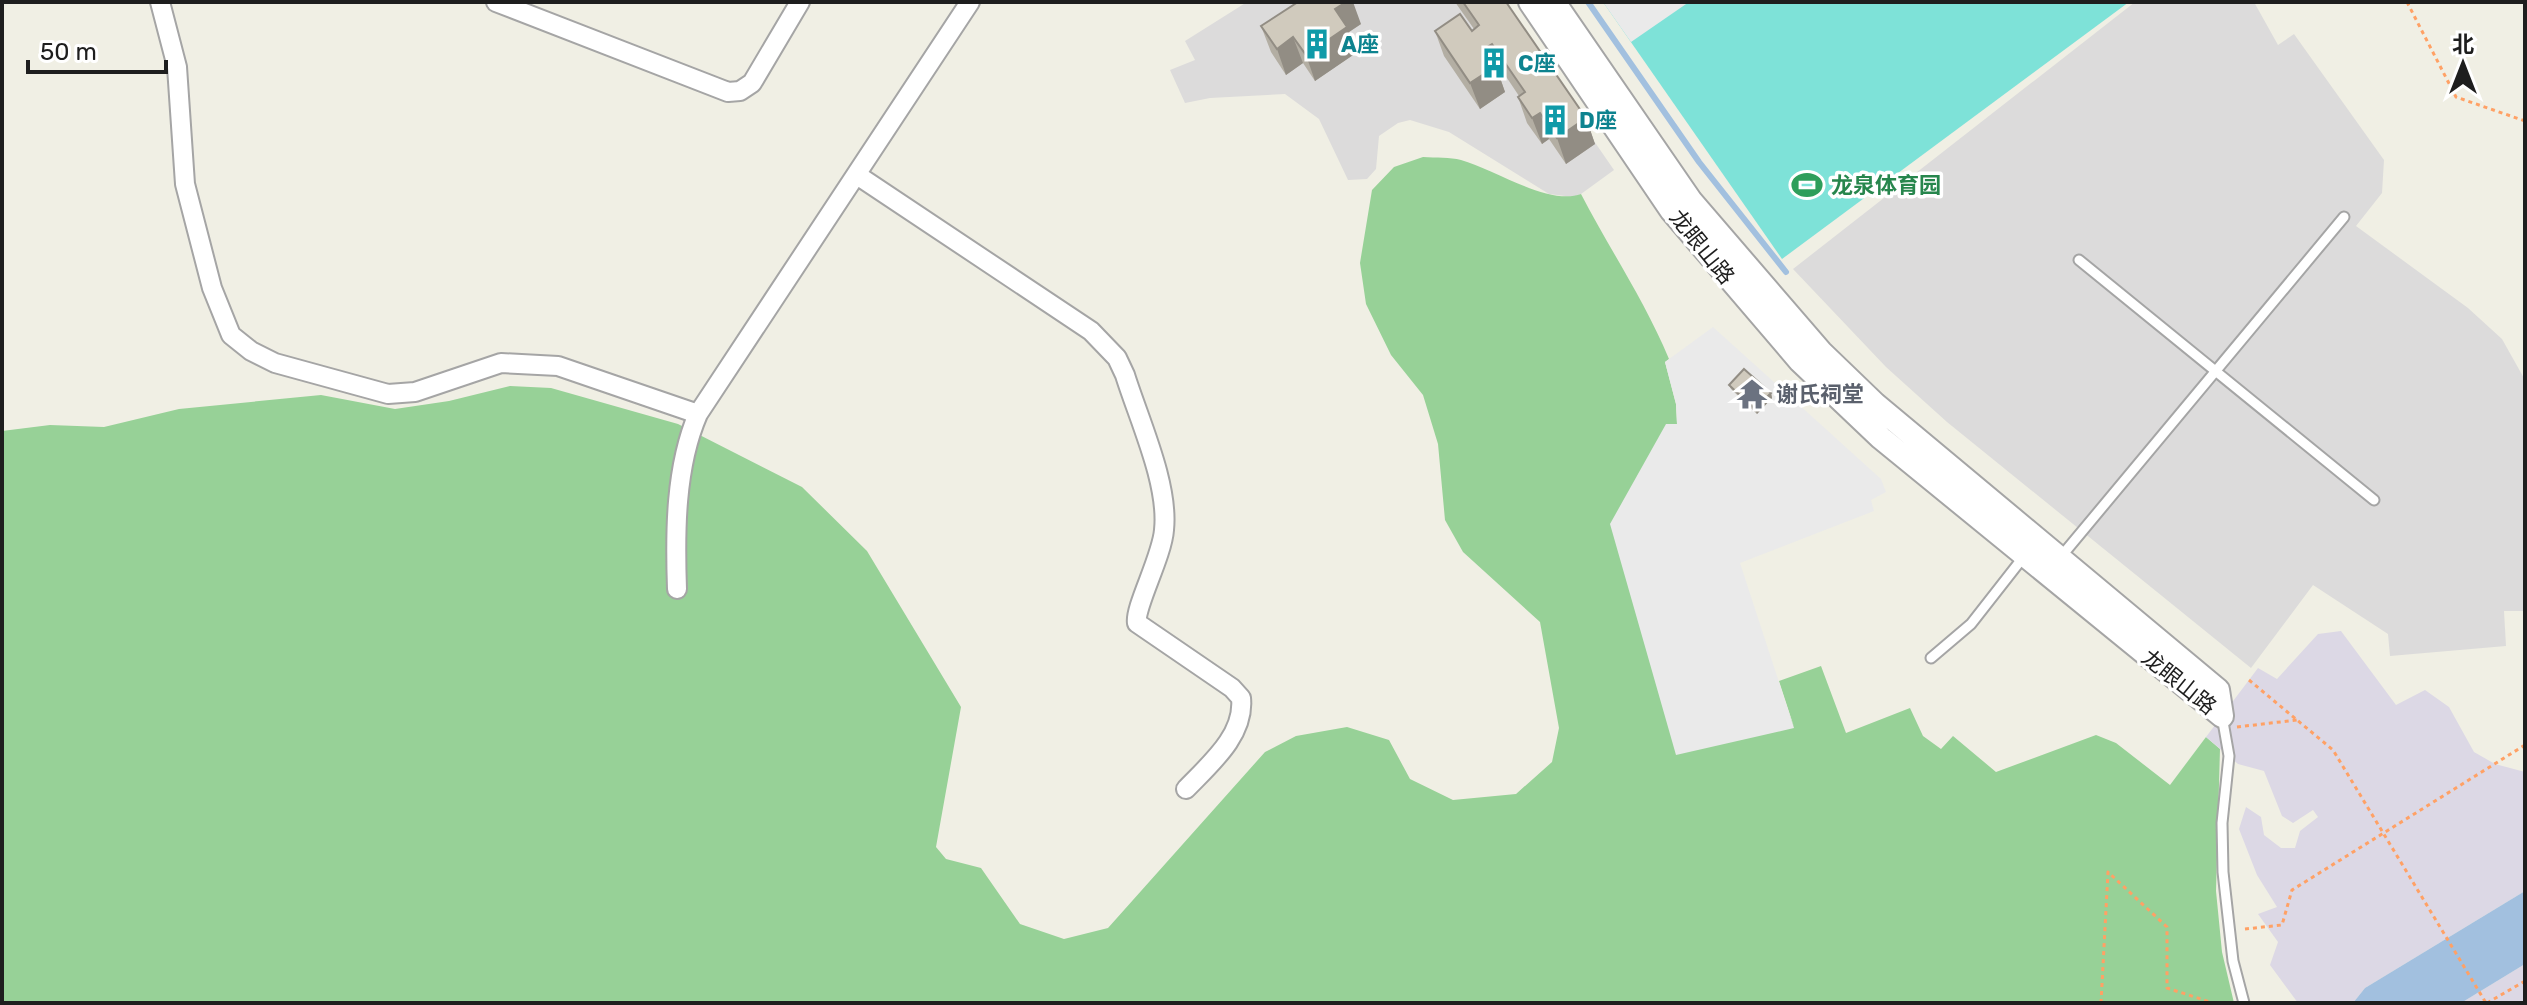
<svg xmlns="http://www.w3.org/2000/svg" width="2527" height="1005" font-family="Rubik,'Noto Sans SC',sans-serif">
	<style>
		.residential { fill: #dcdbdb }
		.forest { fill: #97d197 }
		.pitch { fill: #7ee2d8 }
		.parking { fill: #eaeaea }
		.plaza { fill: #dcd8e5 }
		.water { fill: #a2c0df }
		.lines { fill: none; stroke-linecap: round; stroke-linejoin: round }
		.stream { stroke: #a2c0df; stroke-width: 6 }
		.service-casing { stroke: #a5a5a5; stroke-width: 13 }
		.minor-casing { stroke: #a5a5a5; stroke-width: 22 }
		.tertiary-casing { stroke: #a5a5a5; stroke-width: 26 }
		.path { stroke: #ffa165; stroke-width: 3; stroke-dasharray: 4 4; stroke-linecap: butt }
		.service { stroke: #fff; stroke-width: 9 }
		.minor { stroke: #fff; stroke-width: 18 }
		.tertiary { stroke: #fff; stroke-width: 22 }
		.wall { fill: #b3aea3 }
		.shaded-wall { fill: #928d84 }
		.building { fill: #d0cabd; stroke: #928d84; stroke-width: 2 }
		.labels { text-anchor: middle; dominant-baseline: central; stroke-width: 7; stroke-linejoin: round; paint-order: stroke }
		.culture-label { font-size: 22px; font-weight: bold; fill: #0d838f; stroke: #fff; text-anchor: start }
		.leisure-label { font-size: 22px; font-weight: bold; fill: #27864d; stroke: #fff; text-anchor: start }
		.street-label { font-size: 22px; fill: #1e1e1e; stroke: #fff }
		.worship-label { font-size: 22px; font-weight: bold; fill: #5b616d; stroke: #fff; text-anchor: start }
	</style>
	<rect width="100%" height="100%" fill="#f0efe4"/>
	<path class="residential" d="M1247,2h251l116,168 -33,24 -8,3 -24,-3 -100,-62 -39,-12 -12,3 -19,13 -3,33 -9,10 -19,1 -29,-61 -34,-25 -75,4 -25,5 -15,-33 25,-10 -10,-19z
		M2135,2h119l24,43 16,-11 90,126 -2,33 -26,33 112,82 34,31 23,41v231h-21l2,35 -116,10 -2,-22 -75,-49 -62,83 -304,-246 -61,-55 -93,-98z"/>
	<path class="forest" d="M1423,157c13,1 27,0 38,3 33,9 88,46 120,34 29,56 64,107 88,165l-4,3 11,42 1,20 117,303 -15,-46 42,-15 25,67 64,-25 13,28 18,13 12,-13 43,36 100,-37 20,8 54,42 36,-48 14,12 -4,142 6,61 12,51h-2232v-572l48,-6 54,2 75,-18 142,-14 74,14 54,-8 61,-15 41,2 127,36 124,63 65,64 94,156 -25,140 10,12 35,9 39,56 44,15 44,-11 157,-176 31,-16 51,-9 42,13 21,39 43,21 63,-6 36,-32 7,-34 -19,-106 -77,-70 -18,-32 -7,-76 -15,-49 -32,-40 -25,-51 -6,-41 12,-73 22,-23z"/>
	<path class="pitch" d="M1603,2h526l-347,257z"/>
	<path class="parking" d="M1603,2h86l-58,40z
		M1713,327l168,152 5,13 -15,8 3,11 -134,52 54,165 -118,27 -66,-231 56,-100h11l-1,-20 -11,-42z"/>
	<path class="plaza" d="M2341,631l55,74 29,-15 24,17 25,45 21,12 30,8v119l-160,97 -12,15h-55l-28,-38 8,-23 -20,-28 19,-7 -20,-32 -18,-46 7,-22 15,10 3,18 17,13h14l5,-17 18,-14 -5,-7 -20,13 -11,-7 -18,-45 -26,-7 -32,-27 52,-69 19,11 41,-45z
		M2525,964v39h-64l18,-11z"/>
	<path class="water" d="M2525,891v73l-64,39h-108l12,-15z"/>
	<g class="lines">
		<path class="stream" d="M1588,2l111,160 87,110"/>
		<g class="service-casing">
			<path id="service" d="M2079,260l295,240
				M2059,559l285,-342
				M1931,658l40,-34 54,-69
				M2222,716l7,40 -7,67 1,49 10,89 11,42"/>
		</g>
		<g class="minor-casing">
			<path id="minor" d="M160,2l17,65 8,117 27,104 19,47 20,16 24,12 113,31 27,-2 86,-29 57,3 140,48
				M496,2l232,90 12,-1 12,-8 48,-81
				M857,175l234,156 26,27 8,17c14,45 44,109 39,155 -2,27 -30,78 -27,93l95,65 9,10c4,37 -31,66 -55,91
				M677,589c-2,-56 -2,-122 21,-175l272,-412"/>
		</g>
		<g class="tertiary-casing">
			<path id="tertiary" d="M1530,2l141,208 129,151 81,77 341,278
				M1554,2l137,199 130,151 54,52 343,286 4,26"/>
		</g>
		<path class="path" d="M2407,2l49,95 69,24
			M2249,680l84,70 153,253
			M2237,727l60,-7
			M2245,929l37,-4 10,-35 233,-145
			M2101,1003l7,-131 59,55v61l46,15
			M2487,1003l38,-22"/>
		<use href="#service" class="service"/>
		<use href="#minor" class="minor"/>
		<use href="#tertiary" class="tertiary"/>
	</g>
	<path class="wall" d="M1455,2h51l80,116 9,26 -29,20 -17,-25 -7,5 -15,-21 -9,-26 1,-1 -18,-27 -3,3 7,20 -25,17 -36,-53 -9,-25h37l2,-2z
		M1361,24l-12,8 7,21 -41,28 -12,-18 -17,12 -15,-23 -10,-26z
		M1729,385l42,8 1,5 -15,16 -26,-25z"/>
	<path class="shaded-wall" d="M1346,2h7l8,22 -12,8 7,21 -41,28 -9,-26 29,-46z
		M1293,37l10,26 -17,12 -9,-26z
		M1492,44l9,25 -3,3 7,20 -25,17 -10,-26 14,-34z
		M1540,113l9,26 -7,5 -10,-26z
		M1586,118l9,26 -29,20 -9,-26z
		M1771,393l1,5 -15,16 -2,-5z"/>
	<path class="building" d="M1298,2h48l-11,7 12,18 -41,28 -13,-18 -16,12 -16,-23z
		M1463,2h43l80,116 -29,20 -17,-25 -8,5 -14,-21 7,-5 -33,-48 -8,5 12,17 -26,17 -35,-52 25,-17 12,17 7,-6z
		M1744,369l27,24 -16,16 -26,-24z"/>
	<defs>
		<g id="building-bare" transform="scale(2.4)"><path d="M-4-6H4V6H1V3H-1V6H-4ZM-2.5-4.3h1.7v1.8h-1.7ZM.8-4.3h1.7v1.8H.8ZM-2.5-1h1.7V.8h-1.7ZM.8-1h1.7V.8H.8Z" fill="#0f9aa8" stroke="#fff" stroke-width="2.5" paint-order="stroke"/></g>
		<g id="stadium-bare" transform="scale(2.4)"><path d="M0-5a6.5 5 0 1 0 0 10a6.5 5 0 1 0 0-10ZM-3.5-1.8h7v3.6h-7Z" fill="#2e9e5b" stroke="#fff" stroke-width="2.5" paint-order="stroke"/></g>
		<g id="temple-bare" transform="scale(2.4)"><path d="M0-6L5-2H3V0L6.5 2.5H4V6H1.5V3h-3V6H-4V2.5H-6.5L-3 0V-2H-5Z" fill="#6b7280" stroke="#fff" stroke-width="2.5" paint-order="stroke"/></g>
	</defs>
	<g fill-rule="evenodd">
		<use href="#building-bare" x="1317" y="44"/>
		<use href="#building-bare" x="1494" y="63"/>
		<use href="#building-bare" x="1555" y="120"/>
		<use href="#stadium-bare" x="1807" y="185"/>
		<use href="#temple-bare" x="1752" y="394"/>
	</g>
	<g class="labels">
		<g class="culture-label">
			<text x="1341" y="44">A座</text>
			<text x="1518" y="63">C座</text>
			<text x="1579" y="120">D座</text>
		</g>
		<g class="leisure-label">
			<text x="1831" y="185">龙泉体育园</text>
		</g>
		<g class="street-label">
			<text transform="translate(1702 247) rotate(51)">龙眼山路</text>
			<text transform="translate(2179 682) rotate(39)">龙眼山路</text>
		</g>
		<g class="worship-label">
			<text x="1776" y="394">谢氏祠堂</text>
		</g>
	</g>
	<rect width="2527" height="1005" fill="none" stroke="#1e1e1e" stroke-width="8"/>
	<g transform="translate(2463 64)" stroke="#ffffff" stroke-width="6" paint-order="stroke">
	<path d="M0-6L14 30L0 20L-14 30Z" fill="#1e1e1e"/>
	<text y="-12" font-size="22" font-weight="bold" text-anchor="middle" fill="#1e1e1e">北</text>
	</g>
	<path d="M28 60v12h138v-12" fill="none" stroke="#1e1e1e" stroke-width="4"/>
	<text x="40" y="60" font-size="24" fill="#1e1e1e" stroke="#ffffff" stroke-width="6" paint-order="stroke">50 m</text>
</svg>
